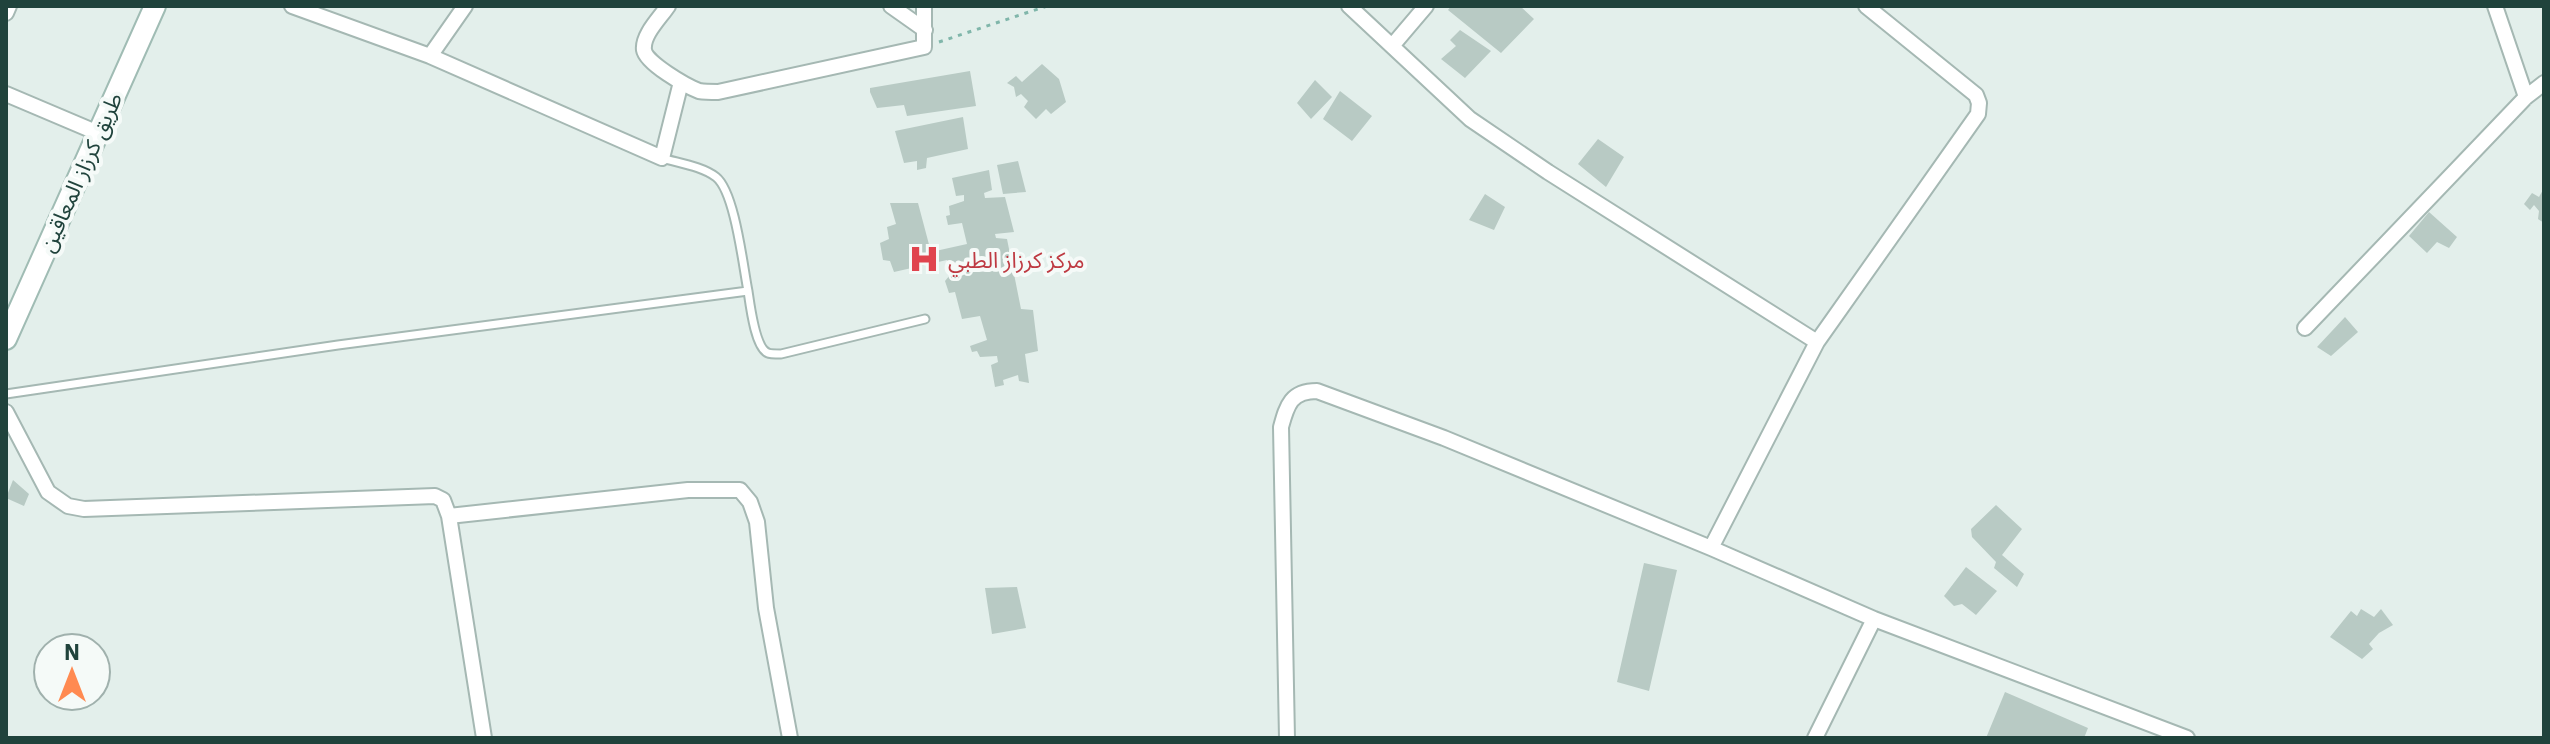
<svg xmlns="http://www.w3.org/2000/svg" width="2550" height="744" font-family="'IBM Plex Sans','Noto Sans Arabic',sans-serif">
	<style>
		.building { fill: #b8cac4 }
		.lines { fill: none; stroke-linecap: round; stroke-linejoin: round }
		.lane-casing { stroke: #a5b8b3; stroke-width: 11 }
		.street-casing { stroke: #a5b8b3; stroke-width: 18 }
		.secondary-casing { stroke: #a0bcb4; stroke-width: 24 }
		.path { stroke: #80b6aa; stroke-width: 3; stroke-dasharray: 4 6; stroke-linecap: butt }
		.lane { stroke: #fff; stroke-width: 7 }
		.street { stroke: #fff; stroke-width: 14 }
		.secondary { stroke: #fff; stroke-width: 20 }
		.labels { text-anchor: middle; dominant-baseline: central; stroke-width: 8; stroke-linejoin: round; paint-order: stroke }
		.street-label { font-size: 22px; fill: #20433c; stroke: #f5faf8 }
		.health-label { font-size: 22px; fill: #be3a42; stroke: #f5faf8; text-anchor: start }
	</style>
	<rect width="100%" height="100%" fill="#e3efeb"/>
	<path class="building" d="M1451,6h69l14,13 -33,34 -53,-43z
		M1460,30l31,21 -26,27 -24,-19 15,-13 -6,-6z
		M1042,64l17,15 7,23 -15,12 -5,-5 -10,10 -12,-12 4,-6 -7,-7 -5,3 -2,-10 -7,-4 9,-7 6,6z
		M970,71l6,35 -69,10 -3,-11 -27,3 -7,-16v-4z
		M1315,80l17,17 -21,22 -14,-16z
		M1340,91l32,25 -20,25 -29,-22z
		M963,117l5,32 -41,9 -1,10 -9,2v-9l-13,2 -9,-32z
		M1598,139l26,18 -18,30 -28,-23z
		M1018,161l8,31 -23,2 -6,-29z
		M989,170l3,20 -8,3 1,5 20,-1 9,35 -19,2 1,4 11,1 14,70 12,1 5,41 -13,3 4,29 -10,-2 -1,-6 -15,5 1,5 -9,2 -4,-22 7,-3 -1,-6 -17,1 -3,-6 -5,1 -2,-6 17,-6 -7,-24 -18,3 -7,-27 -6,1 -4,-12 5,-6 -3,-15 -53,12 -4,-11 -7,-1 -3,-17 9,-4 -2,-12 9,-3 -6,-21h28l13,49 36,-8 -5,-21 -14,2 -2,-9 4,-1 -1,-9 15,-5v-6l-8,1 -4,-18z
		M2544,188v35l-6,-4 1,-8 -5,-6 -4,5 -6,-6 8,-11 7,4z
		M1485,194l20,13 -11,23 -25,-10z
		M2429,212l28,25 -8,11 -12,-6 -10,11 -18,-17z
		M2345,317l13,15 -27,24 -14,-9z
		M13,480l16,14 -5,12 -18,-8z
		M1996,505l26,24 -20,26 22,19 -7,13 -23,-19 2,-6 -24,-25 -1,-8z
		M1644,563l33,7 -28,121 -32,-9z
		M1966,567l31,24 -21,24 -14,-11 -8,2 -10,-10z
		M1017,587l9,41 -34,6 -7,-46z
		M2361,609l13,8 7,-8 12,16 -14,8 -10,11 4,5 -11,10 -32,-22 21,-26 6,5z
		M2005,692l83,36 -4,10h-98z"/>
	<g class="lines">
		<g class="lane-casing">
			<path id="lane" d="M662,158c16,5 40,8 54,19 19,15 27,89 32,114
				M6,394l332,-49 410,-54c2,13 7,57 20,62 2,1 11,1 13,1l144,-35"/>
		</g>
		<g class="street-casing">
			<path id="street" d="M292,6l138,50 232,102 19,-76
				M668,6c-8,12 -26,29 -24,44 2,13 42,36 55,41 6,1 13,1 19,1l206,-45v-41
				M891,6l34,24
				M1349,6l121,113 78,53 269,170
				M2495,6l31,91
				M6,13l3,-7
				M1392,46l34,-40
				M430,56l35,-50
				M6,94l92,39
				M2305,328l221,-231 18,-14
				M6,412l42,80 20,14 16,3 351,-13 8,4 6,16 35,222
				M449,516l239,-26h52l10,12 7,20 9,86 24,130
				M1711,548l106,-206 161,-228 1,-11 -3,-8 -110,-89
				M1287,738l-6,-311c6,-22 10,-36 36,-36l127,47 267,110 163,71 313,119
				M1815,738l59,-119"/>
		</g>
		<g class="secondary-casing">
			<path id="secondary" d="M6,339l149,-333"/>
		</g>
		<path class="path" d="M939,42l108,-36"/>
		<use href="#lane" class="lane"/>
		<use href="#street" class="street"/>
		<use href="#secondary" class="secondary"/>
	</g>
	<defs>
		<g id="hospital-bare" transform="scale(2.4)"><path d="M-5-5h3v3.5h4V-5h3V5h-3V1.5h-4V5h-3Z" fill="#e0444e" stroke="#f5faf8" stroke-width="2.5" paint-order="stroke"/></g>
	</defs>
	<g fill-rule="evenodd">
		<use href="#hospital-bare" x="924" y="259"/>
	</g>
	<g class="labels">
		<g class="street-label">
			<text transform="translate(80 172) rotate(-66)">طريق كرزاز المعاقين</text>
		</g>
		<g class="health-label">
			<text x="948" y="259">مركز كرزاز الطبي</text>
		</g>
	</g>
	<rect width="2550" height="744" fill="none" stroke="#20433c" stroke-width="16"/>
	<g transform="translate(72 672)"><circle r="38" fill="#f5faf8" stroke="#a0b1ad" stroke-width="2"/>
	<path d="M0-6L14 30L0 20L-14 30Z" fill="#ff8a51"/>
	<text y="-12" font-size="22" font-weight="bold" text-anchor="middle" fill="#20433c">N</text>
	</g>
</svg>
